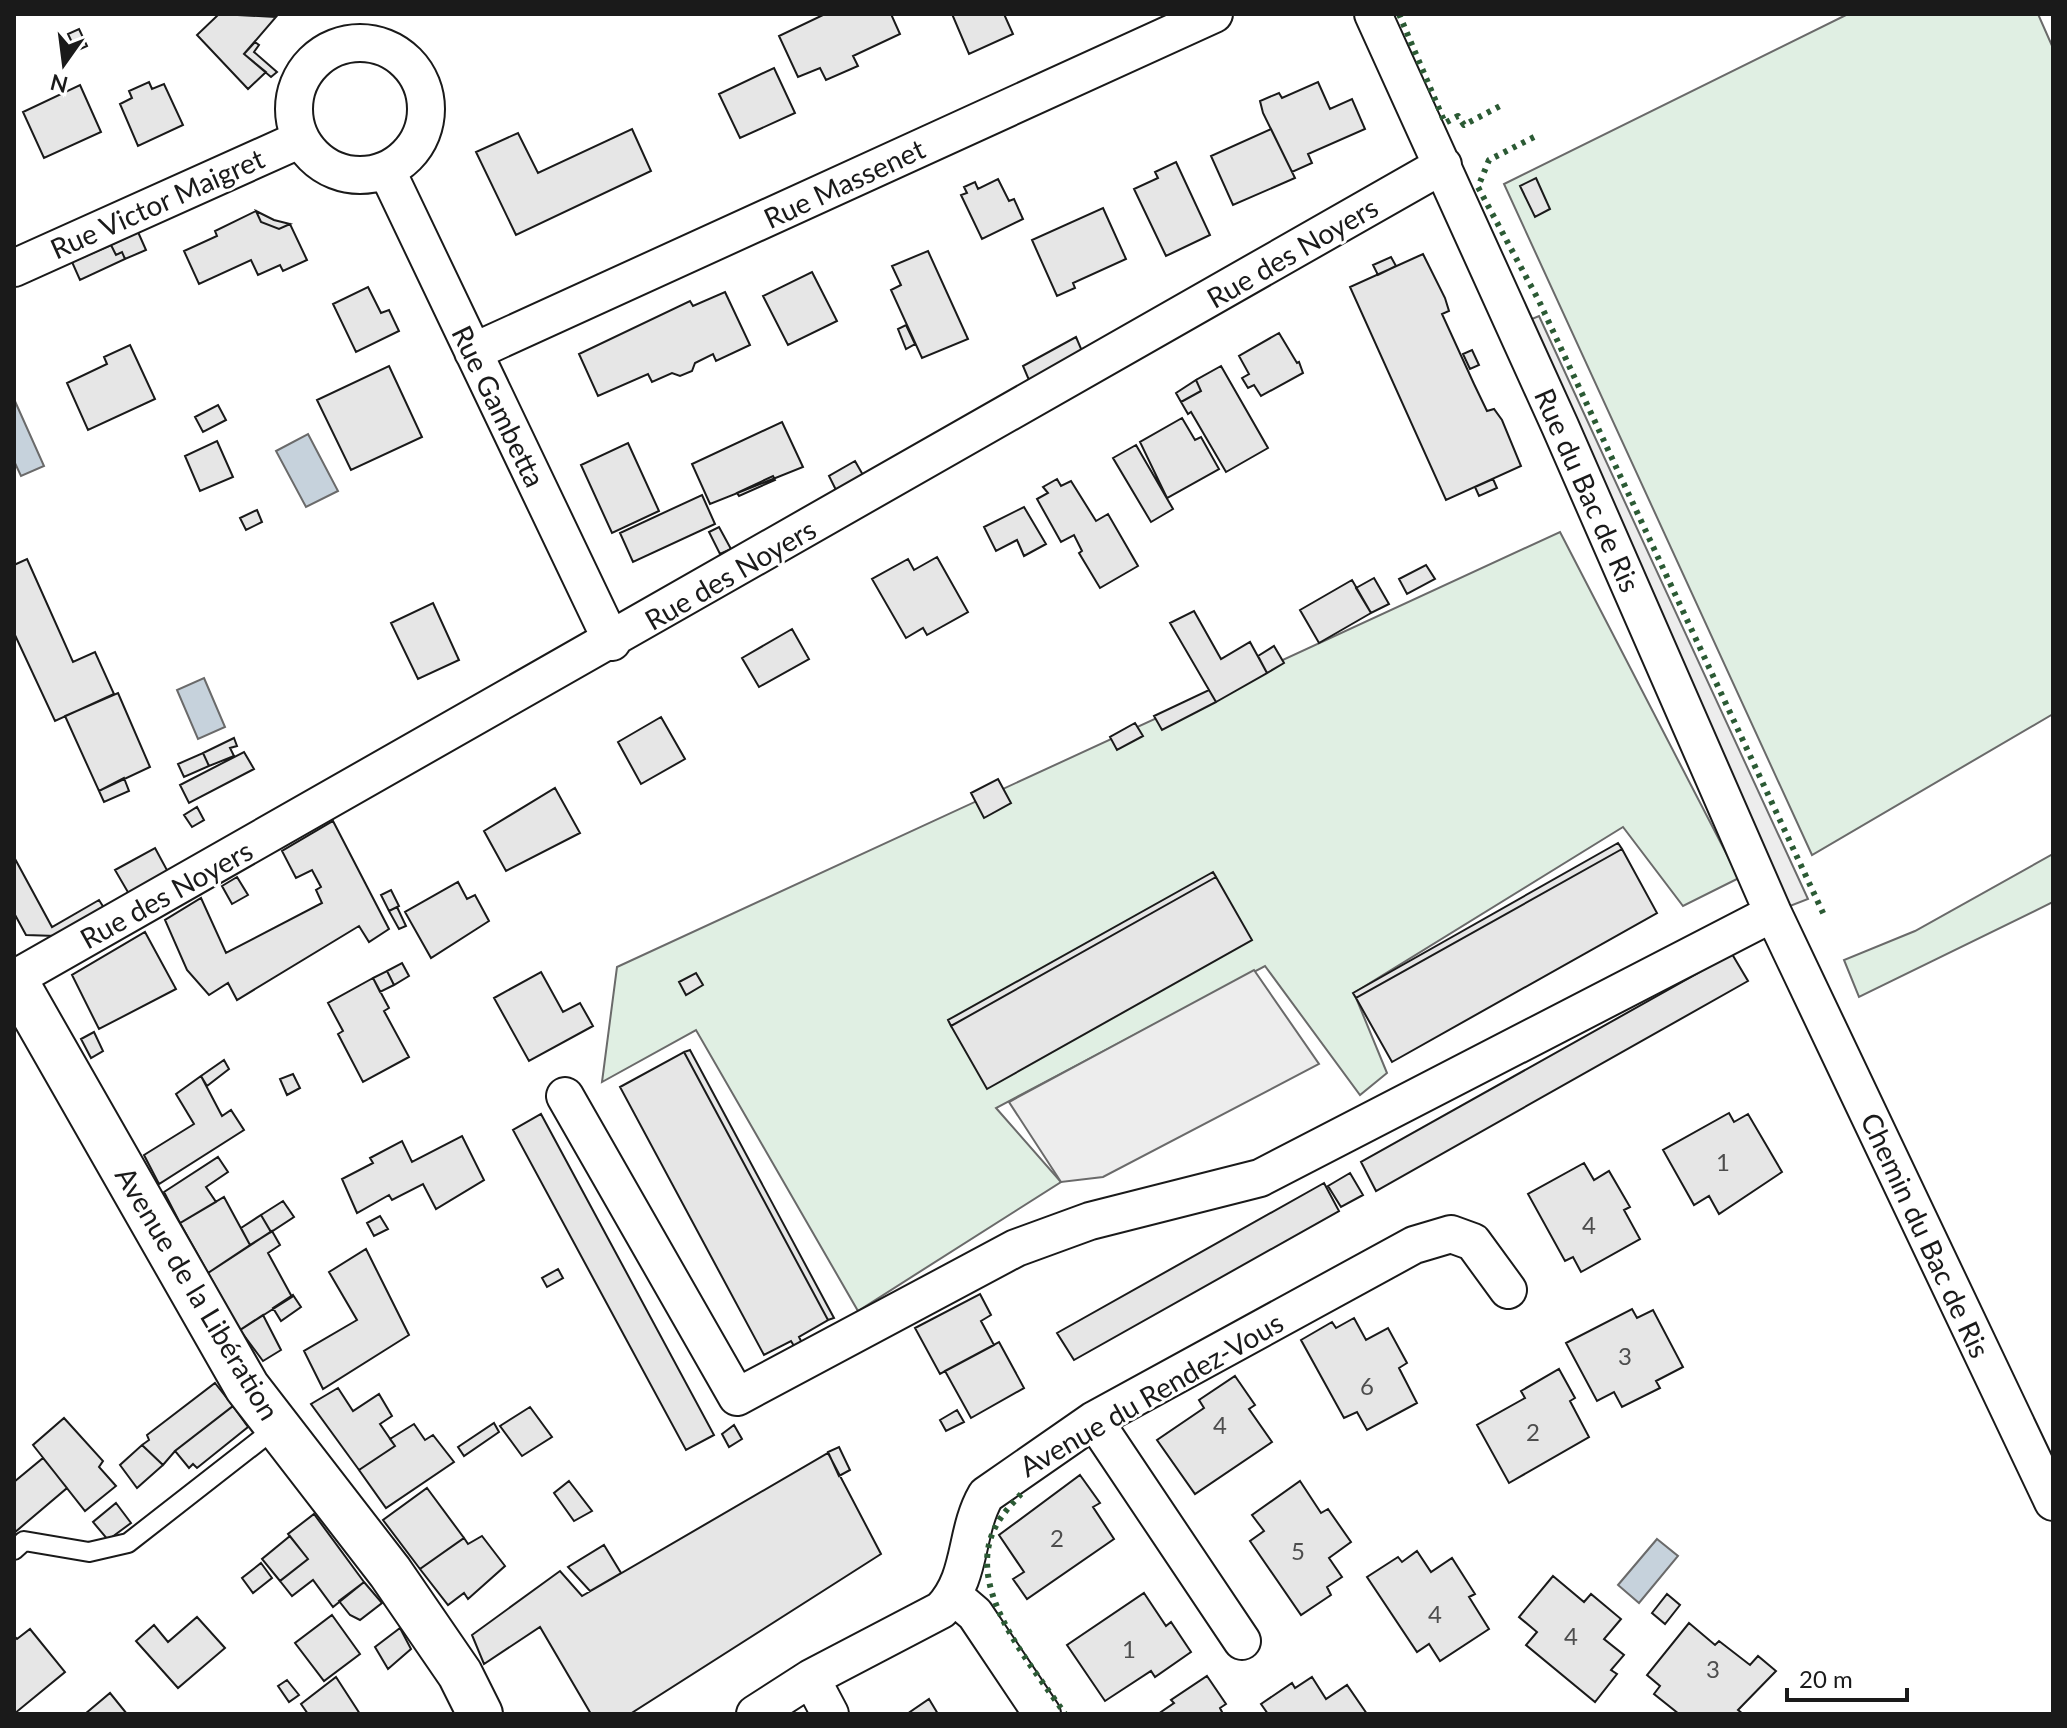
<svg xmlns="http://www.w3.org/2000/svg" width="2067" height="1728" font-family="Lato,sans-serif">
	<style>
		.green { fill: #e0efe3; stroke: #6a6a6a; stroke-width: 2 }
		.parking { fill: #ededed; stroke: #6a6a6a; stroke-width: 2 }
		.water { fill: #c6d2dc; stroke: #6a6a6a; stroke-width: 2 }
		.building { fill: #e6e6e6; stroke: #1a1a1a; stroke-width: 2 }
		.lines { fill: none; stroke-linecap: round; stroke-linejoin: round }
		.lane-casing { stroke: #1a1a1a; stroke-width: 22 }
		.street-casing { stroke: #1a1a1a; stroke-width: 40 }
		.primary-casing { stroke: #1a1a1a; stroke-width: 48 }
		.lane { stroke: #fff; stroke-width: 18 }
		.street { stroke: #fff; stroke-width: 36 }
		.primary { stroke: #fff; stroke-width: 44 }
		.hedge { stroke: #2b5a34; stroke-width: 6; stroke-dasharray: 4 6; stroke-linecap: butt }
		.labels { text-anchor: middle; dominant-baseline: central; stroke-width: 6; stroke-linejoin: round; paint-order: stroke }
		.number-label { font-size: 24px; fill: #4d4d4d }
		.street-label { font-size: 28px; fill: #1a1a1a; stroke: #fff }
	</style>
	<rect width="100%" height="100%" fill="#fff"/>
	<path class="green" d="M1848,14h190l15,34v666l-241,141 -308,-671z
		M1560,532l179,346 -56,28 -60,-79 -269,166 33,80 -27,22 -95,-129 -269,142 65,74 -203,129 -162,-281 -94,52 15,-115z
		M2053,854v48l-194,95 -15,-37 71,-29z"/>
	<path class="parking" d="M1539,316l269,583 -18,7 -263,-585z
		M1254,970l65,94 -216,113 -42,5 -52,-80z"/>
	<path class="water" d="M14,399l30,67 -23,10 -7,-15z
		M308,434l30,57 -32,16 -30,-56z
		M204,678l21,49 -27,12 -21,-49z
		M1657,1539l21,17 -39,47 -21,-18z"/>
	<path class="building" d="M219,14l57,3 -32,37 22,18 -18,17 -51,-54z
		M825,14h66l9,20 -47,22 5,10 -32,14 -6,-12 -22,9 -19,-41z
		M952,14h52l9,20 -44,20z
		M79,29l8,17 -11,5 -8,-17z
		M255,42l4,3 -5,7 23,20 -6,5 -27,-23z
		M774,68l21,45 -55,25 -21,-44z
		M149,82l3,7 12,-5 19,41 -45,21 -18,-42 12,-6 -3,-7z
		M1318,82l12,27 22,-10 13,30 -57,25 4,9 -20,9 -29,-59 -3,-12 19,-8 3,5z
		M80,85l21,47 -57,26 -21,-46z
		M632,129l19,42 -135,64 -40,-83 42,-19 20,40z
		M1271,129l24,49 -62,27 -22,-49z
		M1176,162l34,73 -44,21 -32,-67 24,-11 -3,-6z
		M1536,178l14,31 -15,8 -15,-31z
		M998,179l11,22 5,-2 9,20 -41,20 -21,-44 6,-2 -3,-6 11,-5 3,7z
		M1103,208l23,51 -53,24 2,5 -18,8 -25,-56z
		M256,211l5,11 18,7 11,-5 17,36 -24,11 -3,-6 -22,10 -7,-15 -52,24 -15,-33 33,-15 -2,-5z
		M256,211l18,9 16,4 -11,5 -18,-7z
		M138,232l8,18 -21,9 -3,-7 -6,3 -5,-10z
		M111,245l5,10 6,-3 3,7 -45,21 -8,-18z
		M928,251l40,88 -46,19 -31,-68 10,-5 -9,-19z
		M1423,254l22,44 4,13 -7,3 32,70 13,27 7,-2 8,11 19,46 -75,34 -96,-213z
		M1391,257l5,9 -18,9 -5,-10z
		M812,272l25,49 -49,24 -25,-49z
		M368,287l13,26 8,-3 10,21 -43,21 -23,-48z
		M725,292l25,53 -34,16 -3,-7 -18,9 -3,8 -12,5 -8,-3 -20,9 -4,-8 -50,22 -19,-42 111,-53 3,5z
		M906,325l9,19 -9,5 -8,-20z
		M1279,333l18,30 2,-1 4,11 -42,23 -7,-11 -6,3 -6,-10 7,-4 -10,-18z
		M1076,337l6,14 -53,29 -6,-14z
		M130,345l25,54 -67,31 -21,-47 40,-19 -3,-7z
		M1472,350l7,15 -9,4 -7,-15z
		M389,366l33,71 -71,33 -34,-70z
		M1221,366l47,82 -42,24 -35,-60 -3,2 -7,-12 20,-11 -5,-11z
		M1196,380l5,11 -20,11 -5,-9z
		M218,405l8,15 -23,12 -8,-15z
		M1182,418l13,22 6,-3 18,32 -52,29 -27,-56z
		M782,422l21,45 -93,37 -18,-40z
		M217,441l16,36 -33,14 -15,-35z
		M628,443l31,68 -47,22 -31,-68z
		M1136,445l37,64 -22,13 -38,-64z
		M855,461l8,14 -27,15 -7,-14z
		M773,476l2,4 -36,16 -2,-3z
		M1057,479l4,7 10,-5 25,40 12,-7 30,52 -38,22 -21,-35 3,-2 -8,-16 -13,7 -24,-43 11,-6 -5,-6z
		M1493,479l4,9 -18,8 -4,-9z
		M702,495l13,29 -82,38 -13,-29z
		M1024,507l22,37 -22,12 -7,-16 -21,11 -12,-24z
		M257,510l5,12 -16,8 -6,-12z
		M719,527l12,22 -11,5 -11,-22z
		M937,557l31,55 -41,23 -4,-7 -17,10 -34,-59 36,-20 6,11z
		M27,559l46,103 22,-10 19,42 -59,27 -41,-88v-68z
		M1426,565l9,14 -28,15 -8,-15z
		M1374,578l15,26 -18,9 -15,-25z
		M1352,580l19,33 -52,30 -19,-33z
		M433,603l26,57 -41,19 -27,-56z
		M1194,611l27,48 29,-17 17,31 -51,29 -46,-79z
		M792,629l17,30 -50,28 -17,-29z
		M1274,646l10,17 -17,10 -9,-17z
		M1209,690l7,12 -54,28 -8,-14z
		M118,693l32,74 -51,24 -34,-75z
		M661,717l24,42 -44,25 -23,-42z
		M1135,723l8,13 -26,14 -7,-13z
		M234,738l3,8 -7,2 4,8 -25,10 -6,-13z
		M244,752l10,17 -65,34 -9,-18z
		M203,753l6,13 -25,11 -6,-13z
		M124,778l5,13 -25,11 -5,-11z
		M998,779l13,24 -27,15 -13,-25z
		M555,788l25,45 -74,38 -22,-40z
		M197,807l7,13 -12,7 -8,-12z
		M333,821l56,108 -20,13 -10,-16 -122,74 -9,-17 -19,12 -22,-25 -22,-50 36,-22 25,55 96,-50 -6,-13 5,-3 -9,-17 -16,8 -14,-27z
		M1618,843l4,6 -266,149 -3,-5z
		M155,848l13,24 -39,22 -14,-24z
		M1622,849l35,64 -265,149 -36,-64z
		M14,857l38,70 47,-27 5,8 -48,28 -30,-1 -12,-22z
		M1213,872l3,5 -265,149 -3,-6z
		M237,877l11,18 -16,9 -10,-18z
		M1216,877l36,63 -265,149 -36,-63z
		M458,882l9,17 8,-4 14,26 -58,37 -26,-46z
		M391,890l8,16 -10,5 -8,-16z
		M397,907l9,19 -7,3 -10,-18z
		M145,932l31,57 -77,40 -27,-54z
		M1732,954l16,27 -372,210 -15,-29z
		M402,963l7,13 -15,9 -7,-14z
		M387,971l7,14 -14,7 -7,-14z
		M541,972l22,40 17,-9 13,23 -64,35 -35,-63z
		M696,973l7,12 -17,10 -7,-13z
		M373,978l16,30 -5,3 25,46 -46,25 -25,-48 5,-3 -15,-28z
		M94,1032l9,19 -12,7 -10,-19z
		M690,1050l144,268 -6,2 -144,-268z
		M684,1052l144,268 -29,17 5,10 -7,4 -6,-10 -27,14 -144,-268z
		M224,1060l5,9 -22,17 -6,-10z
		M293,1074l7,14 -13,7 -7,-16z
		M201,1076l21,40 9,-6 13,20 -85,54 -15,-29 50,-31 -18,-30z
		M1729,1113l5,9 14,-8 34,58 -63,42 -10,-18 -15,9 -31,-55z
		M541,1114l173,321 -28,15 -173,-320z
		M462,1136l22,44 -48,29 -13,-25 -31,16 -3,-5 -32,18 -15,-34 31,-16 -3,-5 32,-17 10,21z
		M218,1157l10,15 -22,15 10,15 -36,21 -16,-31z
		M1584,1163l10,17 15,-9 21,36 -6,3 16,29 -59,33 -8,-15 -8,4 -37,-67z
		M1350,1173l13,22 -22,12 -13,-21z
		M1324,1183l15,28 -265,149 -17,-27z
		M224,1197l26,48 -42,28 -28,-50z
		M283,1201l11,16 -23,15 -10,-17z
		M261,1215l10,17 -21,13 -9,-17z
		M380,1216l8,13 -14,7 -7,-13z
		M272,1231l8,14 -12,8 24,44 -52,33 -32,-57z
		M366,1249l43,86 -86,54 -19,-38 53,-31 -28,-48z
		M558,1269l5,9 -16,9 -5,-9z
		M980,1294l11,21 -10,6 13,24 -54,29 -25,-46z
		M293,1295l8,12 -20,14 -8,-13z
		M1632,1309l5,9 16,-8 30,57 -27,14 4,7 -38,19 -8,-15 -17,9 -31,-58z
		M263,1315l18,35 -18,11 -23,-31z
		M1354,1318l12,22 22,-12 19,35 -8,5 18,35 -50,27 -10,-18 -13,6 -43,-78 31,-18 4,6z
		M999,1342l25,46 -53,30 -26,-47z
		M1559,1369l16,29 -5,3 19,36 -80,46 -32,-58 48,-27 -4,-7z
		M1235,1376l20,29 -6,4 23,33 -77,52 -38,-54 47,-32 -5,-8z
		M215,1383l18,23 -58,45 -12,14 -21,-20 7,-5 -2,-5z
		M338,1388l15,23 26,-17 13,22 -12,8 15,22 -36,24 -48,-66z
		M233,1406l15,21 -51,41 -4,-4 -4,4 -14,-17z
		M530,1407l22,30 -30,19 -22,-30z
		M957,1410l7,12 -18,9 -6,-11z
		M64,1418l39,43 -4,6 17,19 -31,25 -52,-66z
		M494,1423l5,9 -35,24 -6,-9z
		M414,1424l11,16 8,-5 21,27 -68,46 -27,-38 36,-24 -5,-7z
		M734,1425l8,14 -13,8 -7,-13z
		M142,1445l21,20 -26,23 -17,-23z
		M839,1447l11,23 -11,6 -11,-24z
		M828,1453l53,101 -251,160h-39l-51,-87 -56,37 -12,-29 88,-64 22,25z
		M43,1458l24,30 -53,45v-51z
		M1080,1475l20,28 -7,4 21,32 -87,60 -14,-20 11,-7 -25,-37z
		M569,1481l23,30 -18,10 -20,-28z
		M1300,1481l21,32 7,-4 23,33 -22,16 13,19 -15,10 4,8 -30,20 -51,-74 14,-10 -12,-16z
		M427,1488l37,50 -44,31 -37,-49z
		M116,1503l15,20 -23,17 -15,-18z
		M314,1514l50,68 -31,25 -20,-27 -21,16 -12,-15 28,-22 -20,-25z
		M290,1536l18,23 -28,22 -18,-22z
		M482,1536l23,30 -37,33 -4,-6 -16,12 -28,-36 44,-31 4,6z
		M604,1545l17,28 -31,18 -22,-24z
		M1417,1551l14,21 21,-14 23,36 -6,3 20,32 -49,32 -11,-17 -12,8 -50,-75 31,-20 4,5z
		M261,1563l11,15 -19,15 -11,-15z
		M1553,1576l31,26 7,-8 30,25 -17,20 20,16 -13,15 6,4 -22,28 -69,-57 11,-13 -18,-15z
		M364,1582l18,21 -22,17 -10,-5 -11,-14z
		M1144,1593l22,33 5,-4 20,30 -36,25 -4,-6 -46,30 -38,-56z
		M1667,1594l13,11 -15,19 -13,-11z
		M332,1615l28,39 -36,27 -29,-38z
		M197,1617l28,31 -47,40 -42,-47 18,-16 14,17z
		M1689,1623l26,22 4,-4 31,24 8,-9 18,15 -38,39 5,4h-64l-25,-20 6,-8 -13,-11z
		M400,1628l11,21 -23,20 -13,-22z
		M30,1629l35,43 -51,42v-78l3,3z
		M1207,1676l19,28 -6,4 3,6h-65l16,-11 -3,-3z
		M336,1677l24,37h-52l-7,-10z
		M1312,1677l14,22 21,-14 20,29h-99l-7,-10 31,-21 3,5z
		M287,1680l12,15 -10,7 -11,-16z
		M110,1693l17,21h-42z
		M929,1699l9,15h-31z"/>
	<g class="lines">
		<g class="lane-casing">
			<path id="lane" d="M14,1550l10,-9 65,11 39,-9 150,-117"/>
		</g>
		<g class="street-casing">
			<path id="street" d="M1373,14l187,412 213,487 280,589
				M294 109a66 66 0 1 1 132 0a66 66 0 1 1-132 0Z
				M387,171l225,471
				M14,268l287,-129
				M473,352l741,-338
				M14,979l1429,-814
				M565,1096l172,301 279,-149 74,-27 170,-43 513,-265
				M1094,1420l148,221
				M954,1596l21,18 67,100
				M811,1678l19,36
				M755,1714l56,-36 130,-68c32,-33 23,-77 45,-115l108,-75 320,-175 37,-11 22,8 35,48"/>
		</g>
		<g class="primary-casing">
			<path id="primary" d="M14,979l233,408 143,185 70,102 20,40"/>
		</g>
		<use href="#lane" class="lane"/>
		<use href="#street" class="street"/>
		<use href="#primary" class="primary"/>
		<path class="hedge" d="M1399,14l46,109 13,-7 6,9 36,-19
			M1534,137l-45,23 -11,27 61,114 285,614
			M1021,1494c-8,9 -18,19 -24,30 -36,63 35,141 68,190"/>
	</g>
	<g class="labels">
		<g class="number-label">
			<text x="1723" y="1161">1</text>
			<text x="1589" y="1224">4</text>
			<text x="1625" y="1355">3</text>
			<text x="1367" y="1385">6</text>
			<text x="1220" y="1424">4</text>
			<text x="1533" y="1431">2</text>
			<text x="1057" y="1537">2</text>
			<text x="1298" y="1550">5</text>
			<text x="1435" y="1613">4</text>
			<text x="1571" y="1635">4</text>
			<text x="1129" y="1648">1</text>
			<text x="1713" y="1668">3</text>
		</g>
		<g class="street-label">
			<text transform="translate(844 183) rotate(-25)">Rue Massenet</text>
			<text transform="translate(157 203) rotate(-24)">Rue Victor Maigret</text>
			<text transform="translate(1292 252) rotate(-30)">Rue des Noyers</text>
			<text transform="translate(499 406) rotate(64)">Rue Gambetta</text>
			<text transform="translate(1588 490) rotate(66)">Rue du Bac de Ris</text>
			<text transform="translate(730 574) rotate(-30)">Rue des Noyers</text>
			<text transform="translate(166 894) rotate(-29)">Rue des Noyers</text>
			<text transform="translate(1926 1235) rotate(65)">Chemin du Bac de Ris</text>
			<text transform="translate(198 1293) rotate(59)">Avenue de la Libération</text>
			<text transform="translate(1151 1394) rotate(-30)">Avenue du Rendez-Vous</text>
		</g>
	</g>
	<rect width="2067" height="1728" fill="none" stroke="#1a1a1a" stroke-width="32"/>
	<g transform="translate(64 64) rotate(194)" stroke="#ffffff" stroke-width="6" paint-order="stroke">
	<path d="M0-6L14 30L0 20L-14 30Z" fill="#1a1a1a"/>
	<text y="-12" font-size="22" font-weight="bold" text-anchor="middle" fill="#1a1a1a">N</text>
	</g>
	<path d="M1787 1688v12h120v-12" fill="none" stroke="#1a1a1a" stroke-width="4"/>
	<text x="1799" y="1688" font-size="24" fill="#1a1a1a" stroke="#ffffff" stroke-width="6" paint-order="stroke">20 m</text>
</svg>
